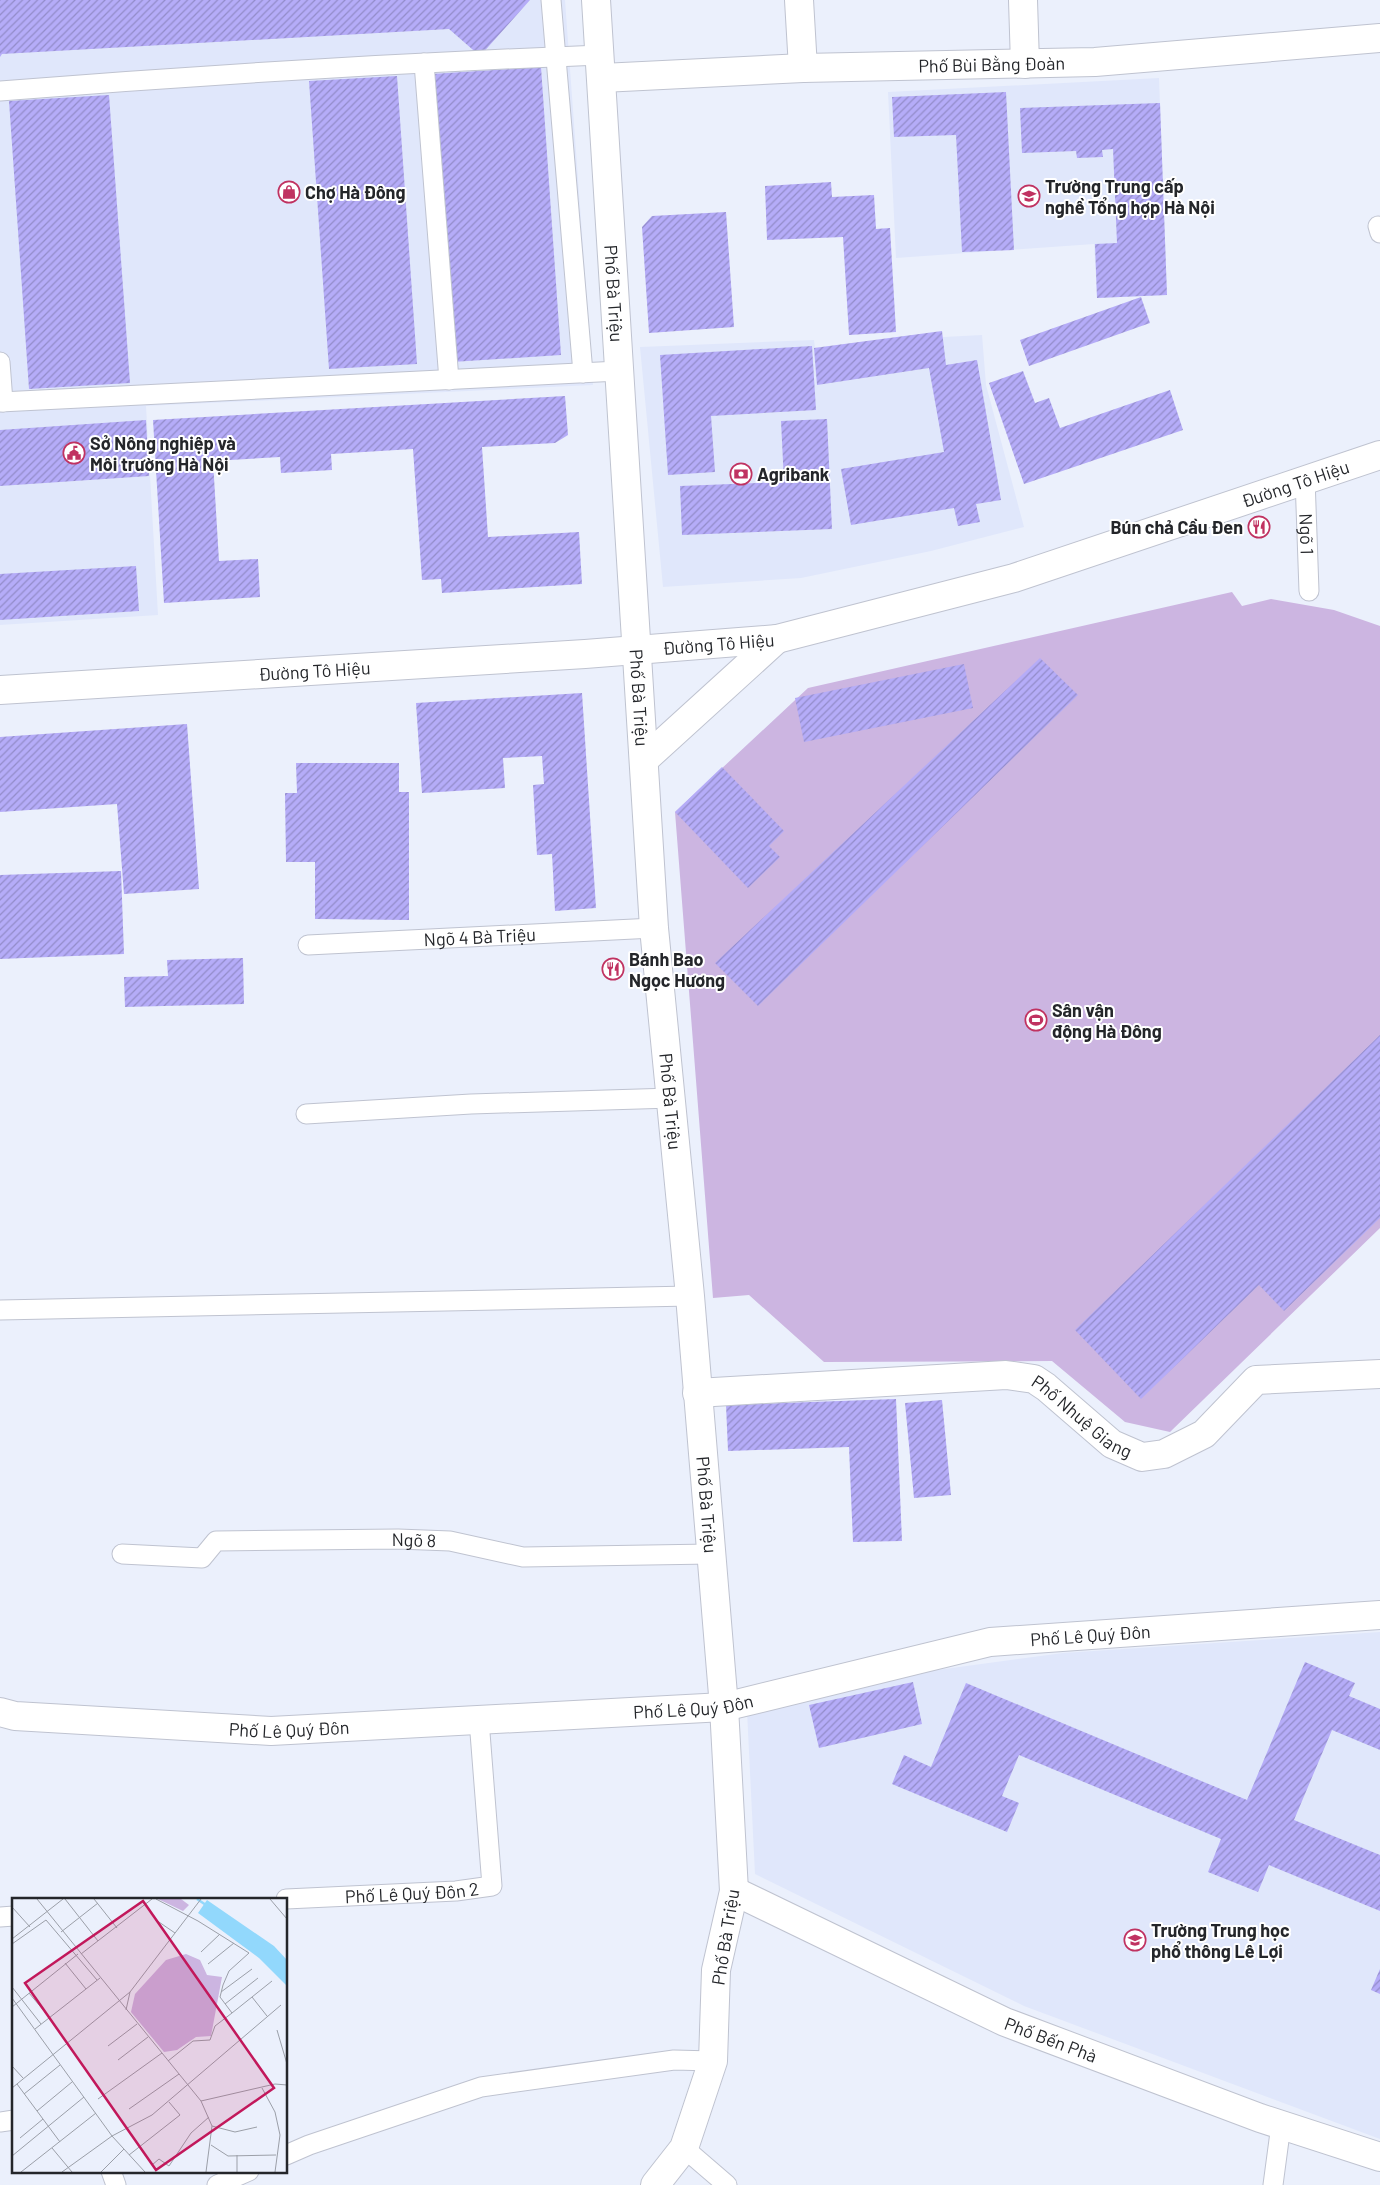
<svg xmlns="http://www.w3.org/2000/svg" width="1380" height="2185" font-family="Barlow,sans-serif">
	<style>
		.built { fill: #e0e7fb }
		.green { fill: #ccb5e1 }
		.building { fill: url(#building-hatch) }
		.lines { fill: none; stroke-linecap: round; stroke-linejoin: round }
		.service-casing { stroke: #bfc3d0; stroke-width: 21 }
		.minor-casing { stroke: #bfc3d0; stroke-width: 30 }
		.tertiary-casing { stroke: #bfc3d0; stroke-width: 30 }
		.service { stroke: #fff; stroke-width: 19 }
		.minor { stroke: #fff; stroke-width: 28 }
		.tertiary { stroke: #fff; stroke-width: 28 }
		.labels { text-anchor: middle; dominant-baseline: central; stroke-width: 4; stroke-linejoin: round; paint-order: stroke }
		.street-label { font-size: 18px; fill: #24262a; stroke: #fff }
		.poi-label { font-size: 18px; font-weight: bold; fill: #24262a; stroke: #fff; text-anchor: start }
		.inset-river { fill: none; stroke: #92d8fc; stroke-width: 2.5 }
		.inset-road { fill: none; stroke: #9b9fa8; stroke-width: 1 }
		.view { fill: #c2185b; fill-opacity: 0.15; stroke: #c2185b; stroke-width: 2.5 }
		.inset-edge { fill: none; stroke: #24262a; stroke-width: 2.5 }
	</style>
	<defs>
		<pattern id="building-hatch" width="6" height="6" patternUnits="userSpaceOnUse" patternTransform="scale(1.25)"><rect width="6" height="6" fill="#b5acf8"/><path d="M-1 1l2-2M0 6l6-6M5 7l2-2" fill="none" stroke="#938cc9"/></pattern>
	</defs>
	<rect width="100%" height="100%" fill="#ebf0fc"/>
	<path class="built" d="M0,0h565l28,385 -447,21 12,209 -158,10z
		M1159,78l8,217 -70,3 -3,-54 -198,14 -8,-166z
		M982,335l4,50 38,142 -93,24 -130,27 -138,9 -23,-240 174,-7 1,8 90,-9z
		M1380,1632v507l-356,-133 -269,-132 -8,-163 190,-41 126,-17z"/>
	<path class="green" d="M1232,592l10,14 29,-7 63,11 46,16v602l-210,204 -45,-10 -73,-61 -228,1 -75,-67 -36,3 -38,-486 133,-124z"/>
	<path class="building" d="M0,0h530l-50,56 -31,-27 -447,25 -2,3z
		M541,67l20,288 -109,7 -20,-288z
		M397,76l20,288 -88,5 -20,-288z
		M1006,92l8,158 -52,2 -6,-117 -62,2 -2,-40z
		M109,95l21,288 -101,6 -20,-288z
		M1160,103l7,192 -70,3 -2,-54 22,-1 -4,-94 -11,1 1,7 -26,1 -1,-7 -54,2 -2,-45z
		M831,182l1,15 42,-2 2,34 14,-1 6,104 -47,3 -6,-98 -76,3 -2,-54z
		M726,212l8,115 -85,6 -7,-106 10,-11z
		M1141,297l9,26 -121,43 -9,-26z
		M942,331l4,34 31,-5 24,140 -25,4 4,18 -22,4 -4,-18 -103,17 -10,-56 103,-17 -15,-84 -112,17 -3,-37z
		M812,346l4,64 -105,6 4,56 -47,3 -8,-120z
		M1023,371l12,32 14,-5 11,30 110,-38 13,40 -159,54 -35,-101z
		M565,396l3,39 -13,8 -73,4 6,90 91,-5 3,52 -140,9 -1,-14 -19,1 -9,-131 -82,5 1,16 -51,3 -1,-16 -67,4 6,100 39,-2 2,38 -96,6 -11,-183z
		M827,419l5,110 -150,6 -2,-49 104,-4 -3,-61z
		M146,420l3,56 -149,10v-56z
		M136,566l3,45 -139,9v-46z
		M1040,658l38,37 -320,311 -43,-43z
		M964,664l9,44 -169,34 -9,-44z
		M582,693l14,215 -41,3 -3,-57 -15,1 -4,-70 11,-1 -2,-28 -39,2 2,30 -83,5 -6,-90z
		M187,724l12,165 -75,5 -7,-90 -117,8v-75z
		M296,763h103v29h10v128l-94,-1v-57h-29l-1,-69h12z
		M722,767l62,64 -15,15 11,11 -32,31 -73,-76z
		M121,871l3,83 -124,5v-84z
		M243,958l1,46 -119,3 -1,-30 44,-1 -1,-16z
		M1380,1035v183l-96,93 -25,-26 -118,114 -66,-69z
		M896,1399l6,142 -49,1 -4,-95 -121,4 -2,-46z
		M942,1400l9,95 -37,3 -9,-95z
		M1305,1662l50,21 -6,13 31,13v41l-48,-20 -38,90 86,35v56l-111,-46 -11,27 -50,-20 13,-33 -202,-84 -17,41 17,7 -12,29 -115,-48 12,-29 27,12 35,-84 281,117z
		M913,1682l9,42 -103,24 -10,-43z
		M1380,1969v25l-9,-4z"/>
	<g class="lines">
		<g class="service-casing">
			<g id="service">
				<path d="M551,0l32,373"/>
				<path d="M424,63l25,317"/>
				<path d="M0,91c200,-16 399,-28 600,-36"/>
				<path d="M1378,226l2,7"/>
				<path d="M0,362l3,40"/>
				<path d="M0,402l619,-31"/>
				<path id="s1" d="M1305,478l4,113"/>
				<path id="s2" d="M308,945l346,-17"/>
				<path d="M306,1114l165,-10 201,-6"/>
				<path d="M0,1310l690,-14"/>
				<path id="s3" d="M122,1554l80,4 14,-17 182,-2 52,2 73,16 188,-3"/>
				<path id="s4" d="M286,1899l170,-8 36,-5 -13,-166"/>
				<path d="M0,1917l14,-1"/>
				<path d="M0,2122l14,-2"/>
				<path d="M684,2148l43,37"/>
				<path d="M286,2155l23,-10 172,-58 193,-27 39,1"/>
				<path d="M111,2171l5,14"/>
				<path d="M217,2185l32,-14"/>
				<path d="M1273,2185l8,-60"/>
			</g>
		</g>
		<g class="minor-casing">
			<g id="minor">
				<path d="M799,0l4,68"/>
				<path d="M1023,0l2,64"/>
				<path id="s5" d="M602,78l201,-10 292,-6 285,-24"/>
				<path id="s6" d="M697,1393l309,-18 28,4 12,8 66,57 30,13 22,-3 40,-20 52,-54 124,-6"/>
				<path id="s7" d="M0,1712l15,4 256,15 453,-24 266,-65 390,-27"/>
				<path id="s8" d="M734,1891l271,131 255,96 120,39"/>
			</g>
		</g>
		<g class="tertiary-casing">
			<g id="tertiary">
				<path id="s9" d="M596,0l58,928 36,368 34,411 10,184 -18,79 -3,91 -29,87 -29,37"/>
				<path id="s10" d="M0,690l585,-36 192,-15 237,-61 366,-123"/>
				<path d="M645,759l132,-120"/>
			</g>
		</g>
		<use href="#service" class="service"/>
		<use href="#minor" class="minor"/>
		<use href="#tertiary" class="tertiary"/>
	</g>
	<defs>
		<g id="shop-ring" transform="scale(1.125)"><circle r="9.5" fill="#fff" stroke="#c03261" stroke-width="1.5"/><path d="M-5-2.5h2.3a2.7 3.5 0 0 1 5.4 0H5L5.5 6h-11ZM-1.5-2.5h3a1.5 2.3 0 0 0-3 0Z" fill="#c03261"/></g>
		<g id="school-ring" transform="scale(1.125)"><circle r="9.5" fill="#fff" stroke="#c03261" stroke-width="1.5"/><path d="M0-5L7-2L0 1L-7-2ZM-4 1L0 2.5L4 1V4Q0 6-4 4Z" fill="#c03261"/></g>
		<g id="civic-ring" transform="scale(1.125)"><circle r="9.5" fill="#fff" stroke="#c03261" stroke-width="1.5"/><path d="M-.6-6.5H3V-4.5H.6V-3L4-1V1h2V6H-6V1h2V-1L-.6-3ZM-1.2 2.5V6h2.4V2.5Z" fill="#c03261"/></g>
		<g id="bank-ring" transform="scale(1.125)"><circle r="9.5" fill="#fff" stroke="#c03261" stroke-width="1.5"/><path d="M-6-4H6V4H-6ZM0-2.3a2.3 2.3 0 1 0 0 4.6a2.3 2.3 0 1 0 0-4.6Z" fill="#c03261"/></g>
		<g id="restaurant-ring" transform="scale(1.125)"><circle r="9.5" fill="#fff" stroke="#c03261" stroke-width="1.5"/><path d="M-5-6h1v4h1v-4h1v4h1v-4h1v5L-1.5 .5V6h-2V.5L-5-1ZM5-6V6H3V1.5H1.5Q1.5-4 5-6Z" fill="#c03261"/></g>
		<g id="stadium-ring" transform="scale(1.125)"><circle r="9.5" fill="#fff" stroke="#c03261" stroke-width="1.5"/><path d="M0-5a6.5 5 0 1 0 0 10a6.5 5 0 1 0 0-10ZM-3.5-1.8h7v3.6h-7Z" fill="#c03261"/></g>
	</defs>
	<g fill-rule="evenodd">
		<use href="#shop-ring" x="289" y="192"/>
		<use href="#school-ring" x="1029" y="196"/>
		<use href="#civic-ring" x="74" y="453"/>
		<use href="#bank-ring" x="741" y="474"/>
		<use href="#restaurant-ring" x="1259" y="527"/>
		<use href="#restaurant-ring" x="613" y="969"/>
		<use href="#stadium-ring" x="1036" y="1020"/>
		<use href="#school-ring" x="1135" y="1940"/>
	</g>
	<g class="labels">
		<g class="street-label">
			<text stroke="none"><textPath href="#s5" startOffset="390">Phố Bùi Bằng Đoàn</textPath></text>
			<text stroke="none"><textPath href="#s9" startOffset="294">Phố Bà Triệu</textPath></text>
			<text stroke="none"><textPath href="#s10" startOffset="1320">Đường Tô Hiệu</textPath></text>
			<text stroke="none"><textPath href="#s1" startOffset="56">Ngõ 1</textPath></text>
			<text stroke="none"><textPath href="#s10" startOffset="720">Đường Tô Hiệu</textPath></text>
			<text stroke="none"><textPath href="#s10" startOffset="315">Đường Tô Hiệu</textPath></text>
			<text stroke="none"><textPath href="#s9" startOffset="699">Phố Bà Triệu</textPath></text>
			<text stroke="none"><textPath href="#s2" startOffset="172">Ngõ 4 Bà Triệu</textPath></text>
			<text stroke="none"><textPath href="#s9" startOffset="1104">Phố Bà Triệu</textPath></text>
			<text stroke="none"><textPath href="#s6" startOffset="399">Phố Nhuệ Giang</textPath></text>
			<text stroke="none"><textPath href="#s9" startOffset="1509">Phố Bà Triệu</textPath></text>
			<text stroke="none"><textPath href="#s3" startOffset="300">Ngõ 8</textPath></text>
			<text stroke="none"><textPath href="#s7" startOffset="1100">Phố Lê Quý Đôn</textPath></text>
			<text stroke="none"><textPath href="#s7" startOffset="695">Phố Lê Quý Đôn</textPath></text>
			<text stroke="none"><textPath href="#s7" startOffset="290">Phố Lê Quý Đôn</textPath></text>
			<text stroke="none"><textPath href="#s4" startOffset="126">Phố Lê Quý Đôn 2</textPath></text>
			<text transform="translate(725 1937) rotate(-81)">Phố Bà Triệu</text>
			<text stroke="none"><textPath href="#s8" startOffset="350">Phố Bến Phà</textPath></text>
		</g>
		<g class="poi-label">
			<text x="1045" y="186">Trường Trung cấp<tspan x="1045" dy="21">nghề Tổng hợp Hà Nội</tspan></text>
			<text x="305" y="192">Chợ Hà Đông</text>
			<text x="90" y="443">Sở Nông nghiệp và<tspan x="90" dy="21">Môi trường Hà Nội</tspan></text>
			<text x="757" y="474">Agribank</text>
			<text x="1243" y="527" text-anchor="end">Bún chả Cầu Đen</text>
			<text x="629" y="959">Bánh Bao<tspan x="629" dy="21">Ngọc Hương</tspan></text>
			<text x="1052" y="1010">Sân vận<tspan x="1052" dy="21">động Hà Đông</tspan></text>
			<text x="1151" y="1930">Trường Trung học<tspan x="1151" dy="21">phổ thông Lê Lợi</tspan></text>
		</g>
	</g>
	<g transform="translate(12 1898)">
		<rect width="275" height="275" fill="#ebf0fc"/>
		<path d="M146,1h23l8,6 -6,6zM174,56l14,6 7,15 15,2 -11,59 -15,1 -19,13 -13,2 -33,-40 4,-18 31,-34z" fill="#ccb5e1"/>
		<path d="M195,2l67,46 13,14v26l-28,-28 -61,-45z" fill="#92d8fc"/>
		<path class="inset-river" d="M185,1l15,10"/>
		<path class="inset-road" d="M25,1l164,202 11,25 -6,46M53,1l33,42M82,1l23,29M144,1l42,22 51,32 -20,18 -6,14 -3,12 12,16 -17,13 -5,14 -17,1 -25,20M258,1l17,20M0,9l18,20M144,22l19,13M49,34l37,-29M0,41l51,-40M0,46l34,-24 51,60M189,54l19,-18M69,56l71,-55M53,65l21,26M196,66l26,-21M0,89l29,37M209,94l31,-23M17,95l21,25M240,99l15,19M0,100l100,138 33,36M213,106l33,-26M0,109l66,-53M114,112l4,-18M220,115l40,-32M23,131l65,-51M265,132l10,34M96,148l29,-22M106,162l30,-23M0,168l11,12M5,186l43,58M0,190l118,-96 71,-93M250,190l13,24 5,23 -5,37M12,196l36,-29M86,201l64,-46M189,203l74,-17 12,1M117,211l50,-35M25,213l35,-29M200,228l23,6 22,-5M8,240l23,-19M199,247l17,11 48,-1M40,250l20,24M117,257l51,-40 -11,-13M225,257v17M0,258l72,-59M140,267l7,-6 10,7 22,-33 18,-16M9,274l75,-59M50,274l50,-36 40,-21 129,-110M89,274l23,-23"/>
		<path class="view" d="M131,3l131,187 -118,82 -131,-187z"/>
		<rect width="275" height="275" class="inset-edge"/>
	</g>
</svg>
